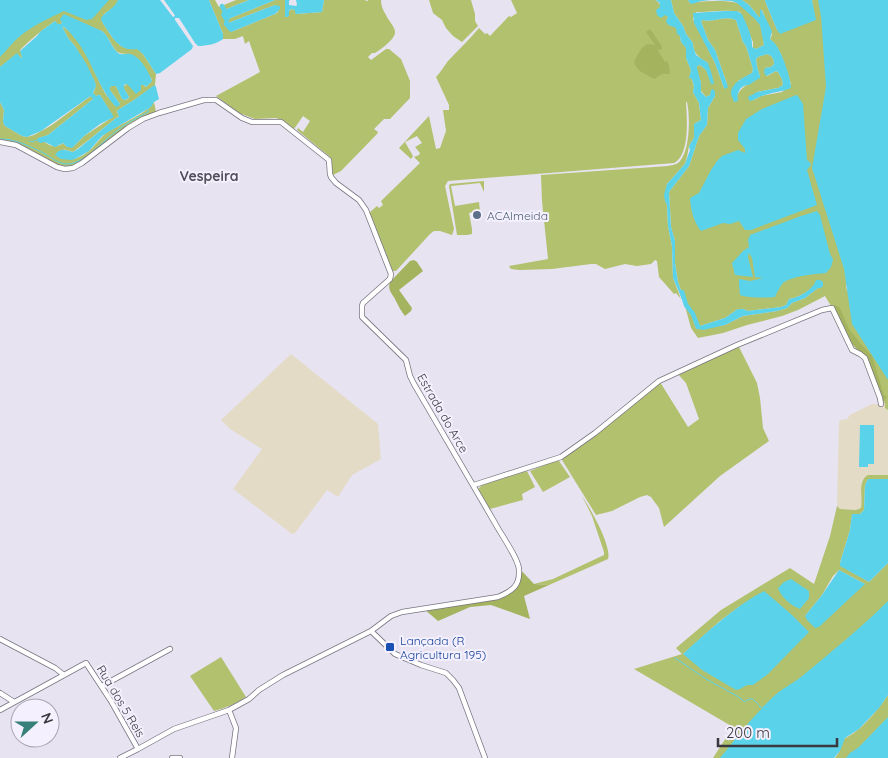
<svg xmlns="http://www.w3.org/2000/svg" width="888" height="758" font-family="Quicksand,sans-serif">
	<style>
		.industrial { fill: #e4dbc6 }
		.green { fill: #b2c16e; fill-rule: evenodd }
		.forest { fill: #a4b35e }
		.water { fill: #5ad2e9 }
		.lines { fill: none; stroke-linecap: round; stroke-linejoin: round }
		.stream { stroke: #5ad2e9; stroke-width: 1 }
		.canal { stroke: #5ad2e9; stroke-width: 4.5 }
		.minor-casing { stroke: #797581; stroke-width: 6 }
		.minor { stroke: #fff; stroke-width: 4.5 }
		.service-dot { fill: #5c6f8a; stroke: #f4f0fe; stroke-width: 2 }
		.transit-dot { fill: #1a4fb4; stroke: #f4f0fe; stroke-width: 2 }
		.labels { text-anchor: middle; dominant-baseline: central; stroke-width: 4; stroke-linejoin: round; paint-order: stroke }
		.service-label { font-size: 12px; fill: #4e5e75; stroke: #f4f0fe; text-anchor: start }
		.street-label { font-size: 12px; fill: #3a383e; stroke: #f4f0fe }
		.transit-label { font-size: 12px; fill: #164399; stroke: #f4f0fe; text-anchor: start }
		.neighbourhood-label { font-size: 14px; font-weight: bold; fill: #524f5a; stroke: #f4f0fe }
	</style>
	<rect width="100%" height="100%" fill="#e7e3f1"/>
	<path class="industrial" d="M291,354l87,70 3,35 -29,16 -14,22 -11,-7 -32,43 -3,1 -59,-45 29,-40 -32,-20 -9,-9z
		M872,404h13v4l3,2v65h-20l-5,4 -2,3v26l-5,2 -16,-1 -3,-3v-2l2,-81 1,-3 7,-1 3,-4z"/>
	<path class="green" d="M34,0h84l-2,6 -12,8 -2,8c10,14 16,30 35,26l6,6 13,20 -1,11 -21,15 -16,10 -1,1 2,6 -3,1 -26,21 -17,13 -10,-3 12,10c5,-2 10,-5 14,-8 7,-6 11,-14 19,-19 12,-8 40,-19 46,-30l2,10 -14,5 -60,45 -7,4 -12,1 -6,-3 -39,-20 -18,-3v-39l4,8 -1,12 2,4 17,10 5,1 7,-2 18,-10 40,-30c3,-5 4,-8 3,-13l-20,-36 -7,-8 -6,-12c22,13 31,45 43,67 3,5 7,8 10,12l5,-1 -10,-14v-2l1,-2h5l6,13 4,1 3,-2c-1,-5 -6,-8 -5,-12l3,-2 13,2 2,-2 4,3 5,-5 1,-2c-5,-8 -11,-22 -21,-25 -5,-2 -10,0 -15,-4 -5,-7 -8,-15 -14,-20l-35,-14 -7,8 -3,-1 -2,-3c-13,9 -24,18 -35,29l2,7 -1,1 -4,-4 -17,13v-33zM98,95h2l12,20 -2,4 -26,17 -10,10 -7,1 -4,-4c-9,7 -16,1 -24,-5l9,-3 45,-36 1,-2z
		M209,0h6l4,7 17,-7h13l-25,10 2,10 49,-20h10v16l6,-7 4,1 1,4 26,-2 2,-12h40l4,1v-1h13c0,6 2,10 5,15 2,5 10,13 9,18 -1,7 -15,17 -20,20h-3l-4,4 3,3 15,-11h3l12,10 9,22v17l-20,21h-6l-10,10 4,3 -1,2 -36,37 -8,4 -3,-18 -33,-27 1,-2 5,4 7,-11 -7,-5 -9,13 -11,-8 -7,-3 -21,1 -16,-6 -23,-17 44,-24 -11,-31 -4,3 -2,-8 -8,3h-12v-5zM275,5l3,7 -3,2 -44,18 -4,-8 1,-1z
		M429,0h42l4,14v7l3,5 -16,16 -9,-6 -7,-8 -4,-8 -9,-7z
		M511,0h144c6,2 7,12 13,17l-1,2 9,9 4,8 1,6 6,6 -1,10 5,12 -1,8 2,1 2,8 -1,5 6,11 2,17 -7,4v14l-5,8 -2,11 -2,7 -18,20 -2,17 2,4 1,21 4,20 1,32 8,21 -5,-6 -2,1 -15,-17 -2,-16 -2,-1 -4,4 -14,2 -12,-2 -20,5 -9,-5h-5l-39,5 -33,1 -8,-1 -2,-3 39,-7 -6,-58 -1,-26 127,-9c6,-1 11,-2 14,-8 8,-12 8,-43 5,-56h-1c1,16 4,53 -12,61l-226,18 -3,5 9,43 -2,6 -12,-4h-6l-4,3 -34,37h-4l-23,-58 8,-7 2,2 4,-3 -2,-4 39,-38 -6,-6 5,-2 1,-2 -5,-6 7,-4 -5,-7 -12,6 8,14 -2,3 -12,-11 30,-32 7,33 4,-1 6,-17 -3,-21h6v-5l-13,-28c5,-5 8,-11 12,-16 10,-11 21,-21 31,-33l6,6 2,-1 3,3 19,-20 2,1 6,-4z
		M671,0h17l2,3c11,-2 37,-3 47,0 6,3 20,16 23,22 3,6 3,14 4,20l-8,4h-3v-7l-13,-30c-15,-3 -30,0 -44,0l-3,7 22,44 9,25 3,-4 -12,-34 -7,-10 -7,-19 2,-1c10,3 21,-5 33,0l7,22 3,4 7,23 -1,4 -14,8 -1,15c4,-11 16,-13 23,-20l-3,-9 -1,-8 2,-2 9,-3c5,2 7,4 7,10l-3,3 -6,1 2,8 9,-5 2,1 4,7 1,6 -5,3 -21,4 -3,8 7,-4 21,-4 9,-8 -10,-30 -11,-15 2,-4 -10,-25 -1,7h-2l-10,-12 -7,-5h23v1l12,29 38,-10 -3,-20h76l-37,284 -5,2 1,5 41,-14v133l-3,-2v-4l-3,-5 -21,-46 -9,-9 -19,-38h-2l-6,-10 -27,14 -16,6 -35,9 -24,8 -25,5 -7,-10 -6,-22 7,10 4,12 29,-3 18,-9 34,-5 10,-3 5,-5 13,-5 13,-10 -4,-2c-6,6 -17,12 -25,13l-3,6 -5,2 -33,4 -5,-2h-5l-13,9 -25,8 -4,-4 -3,-8 -7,-9 -8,-23 -3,-19v-22l-4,-14 -2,-35 20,-26 10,-30 8,-11 1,-17 7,-12 -4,-3 -1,2 -4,2 -5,-6v-8l-5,-15 1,-2 3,-1 6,5 2,-7c-9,-5 -15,-10 -15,-20l-7,-9 -3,-8 -9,-13z
		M484,181v11l-4,-9 -29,3 4,20 24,-4 1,9 -11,2 3,16v5l-5,1h-10l-8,-49 1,-2z
		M738,345l19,38 3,15 3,30 6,13 -49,35 -56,51 -5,-19 -8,-11 -4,-2 -7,2 -28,14 -16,4 -34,-55 3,-6 95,-72 28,45 11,-8 -13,-36 -9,-10z
		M557,460l2,1 11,16 -27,15 -13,-21z
		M527,471l8,16 -13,7 1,6 -33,9 -12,-20 4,-4z
		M868,475h20v4h-20l-3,6 -1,25 -4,4 -8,1 -2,15 -10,33 1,3 28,16 19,-19v80l-87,115h-88l20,-31 -99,-58 48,-15 -6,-6 45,-38 69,-42 24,16 16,-48 7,-30 3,3 16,1 5,-2c2,-12 -4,-27 7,-33zM839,570l26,14 -60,32 17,-21 11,-19zM740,606l13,79h-6l-64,-31 37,-33z
		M582,496c8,12 30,50 26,63l-59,26 -15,-1 19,-5 51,-24v-3l-12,-36z
		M221,657l25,40c-11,7 -20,11 -32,14l-24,-35z
		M888,695v63h-53l5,-7 -36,7c18,-9 40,-16 56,-30 10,-9 20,-21 28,-33z"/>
	<path class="forest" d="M650,29l11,16 1,4 -2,1 -3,-1 8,13 2,-1 2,4 1,9h-8l-8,5c-9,-6 -18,-7 -20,-18 5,-7 5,-12 13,-17l8,1 -9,-13z
		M414,260l3,2 6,9 -24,19 13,18 -1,3 -6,5c-4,-5 -6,-9 -9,-15 -3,-7 -9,-10 -6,-19l20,-21z
		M835,305l5,3 9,21 12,15 11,12 12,39 3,2 -3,4 -2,-1 -21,-47c-14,-12 -20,-29 -27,-46z
		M519,568l15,16 15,1 -25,11 6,23 -39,-14 -21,2 -32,14 -14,-12 74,-12 13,-5 7,-11z"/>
	<path class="water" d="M0,0h109l-17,19 -6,1 -22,-9c-15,7 -32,15 -45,26 -7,6 -13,14 -19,20z
		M118,0h42l13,17 2,-1 -1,-2 -10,-14h45l14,34v5c-7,5 -16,7 -25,7l-3,-3 -16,-25h-4v2l18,26 -1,3 -32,24 -4,1 -13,-20 -6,-5c-19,3 -25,-13 -35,-27l-1,-4c6,-8 13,-9 17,-18z
		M249,0h26l-49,20 -3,-1 -2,-5 3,-4z
		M285,0h5l-1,1v4l7,1 1,-1 -1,-5h28l-2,12 -26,2 -1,-1v-3l-4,-1 -2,2v5l-2,1h-2z
		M655,0h16l3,13 9,13 3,8 7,9v3l3,9 12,8 4,12 2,9h-3l-5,-14 -6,-5 -3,1v2l4,15v9l5,5 4,-2 1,-5 2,-1 2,3v4l-7,12 -1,17 -8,11 -10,30 -20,26 2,35 4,14v22l3,19 8,23 7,9 3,8 4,4 25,-8 13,-9h5l5,2 33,-4 5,-2 3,-6c9,-1 24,-9 27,-19h4l3,2v4l-2,2h-3l-13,10 -13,5 -5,5 -10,3 -34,5 -18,9 -22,5 -7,-2 -4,-12 -7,-10 -12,-28 -1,-32 -4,-20 -1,-21 -2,-4 -1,-6 3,-11 18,-20 5,-14 -1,-4 5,-8v-14l7,-4 -2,-17 -6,-11 1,-6 -2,-7 -3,-1 2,-8 -5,-12v-10l-5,-6 -1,-6 -3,-2 -1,-6c-5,-3 -8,-1 -10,-7l2,-4 -3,-2 -4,3 -4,-3 -1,-5 4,-3c0,-4 -1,-6 -5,-7z
		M688,0h54l7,5 10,12h1v-7l1,-1 11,22 -2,8c2,2 5,4 6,6 6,8 15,33 15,43 -9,4 -19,4 -29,8 -4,1 -7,4 -12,5l-1,-1 -1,-3 9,-5 21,-4 5,-3 -1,-6 -4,-7 -2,-1 -10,5 -2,-4 1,-4 6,-1 3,-3c0,-6 -2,-8 -7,-10l-9,3 -2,2 1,8 3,9v2c-4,2 -8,5 -11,7 -2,0 -3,0 -5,1 -6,3 -7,9 -6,15l-4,1c0,-1 -3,-7 -3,-8 0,-11 13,-17 21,-21l1,-4 -7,-23 -3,-4 -7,-22c-12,-5 -23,3 -33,0l-2,1 7,19 7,10 12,34 1,3 -3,2 -1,-1 -9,-25 -21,-40 -1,-10 31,-2h13l5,3c4,10 11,22 10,33l4,2 8,-4 -4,-20 -6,-7 -17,-15 -5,-2 -20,-1 -11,1 -9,3 -2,-1z
		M765,0h47l4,20 -36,14 -3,-4 -12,-29z
		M818,0h70v380l-36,-56 -8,-55 -32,-101 14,-81 -5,-71z
		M275,5l5,1v3l-5,5 -44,18 -3,-2 -2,-4 2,-3z
		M64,14l38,17c7,5 9,16 16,22 5,3 8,0 12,1 10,2 19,18 22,27l-6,6 -2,-2h-3v5l-5,4 -8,-9 -1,-1 -3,1c-1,5 4,8 5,13l-4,2 -3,-1 -6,-13h-5l-1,2v2l10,14 -1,2 -3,1c-18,-19 -24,-47 -40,-67 -4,-5 -8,-11 -14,-14l6,12 7,8 12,19 8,17 1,4 -4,9 -51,36 -14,6 -5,-1 -17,-10 -2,-4 1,-12 -4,-8v-35l17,-14 4,5 1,-1 -2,-6 17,-15 4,-5 14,-10 3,3h3l1,-1 -2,-4z
		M153,86l2,-1 1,2 3,12 -5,3 -3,5 -41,24 -8,5 -13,15 -14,8 -4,1 -10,-1 -6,-4c5,-8 10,-5 18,-3l5,-3 38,-31 3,-1 -2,-6 1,-1 16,-10z
		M98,95h2l14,22 -14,7 -16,12 -12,12 -5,-1 -4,-4 -8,4 -10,-5 -5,1 -3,-3 1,-2 10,-3 45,-36 1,-2z
		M796,95l2,1 5,8 4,56 3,2 1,3 -4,5 10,35 -66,25h-6l-6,-9 -9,3 -7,-1 -22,8c-8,-10 -10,-21 -11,-33l9,-5 12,-23 6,-9 5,-5 16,-6 7,3v-4l-7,-9v-7l8,-14 16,-10z
		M817,211l3,4 10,39 3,5 -2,8 -5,6c-11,1 -34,3 -43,10 -3,3 -6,10 -8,14 -9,1 -27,1 -35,-2l-1,-10v-6l11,2 13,-3 -8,-1 -3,-19 -3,-5 -1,4 5,20 -18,-2 -3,-12 11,-12 6,-4 -1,-7 2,-5 51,-19z
		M860,425h14v39h-6v3h-9z
		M868,479h20v84l-19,19 -29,-16v-3l10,-33 2,-16h8l4,-4 1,-25z
		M839,570l26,14 -46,43 -4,1 -8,-8 -2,-4 17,-21z
		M791,579l18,12v7l-9,11c-9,-3 -19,-12 -22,-21l6,-6z
		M764,591l27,23 18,18 -41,42 -15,11h-6l-7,4 -4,1 -34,-20 -19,-16c25,-23 51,-47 81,-63z
		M888,601v94l-9,13 -20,21 -14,9 -5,13 -6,7h-114c17,-21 33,-42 53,-61 8,-8 19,-13 28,-20 30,-25 60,-49 87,-76z
		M888,717v41h-42l4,-5 9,-6z"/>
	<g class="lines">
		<path class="stream" d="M0,139c14,-1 34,9 47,16 6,4 13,9 20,9 17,0 35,-22 48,-32 10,-8 21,-14 33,-20v-3
			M29,141l3,1 5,-2
			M675,658l31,21 31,17 8,6c1,-1 2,-2 4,-3 5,-1 9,5 11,8h2"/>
		<path class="canal" d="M222,6l2,4
			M227,25l-1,-1 1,-5
			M92,95l2,2
			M682,292l4,13 7,9 5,13"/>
		<g class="minor-casing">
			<path id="minor" d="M0,142l16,3 41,22 8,2 8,-1 9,-5 46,-35 15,-9 16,-6 45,-13h12l26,18 10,4h29l48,38 1,14 1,3 5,6 23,17 7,10 25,64 -1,5 -27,24 -1,3v11l44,43 4,16 4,8c27,46 54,92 81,139 5,10 24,36 24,47 1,16 -7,21 -21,27l-96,15 -11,4 -20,15 -88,44 -24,15 -10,9 -20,11 -55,19 -36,20 -18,9
				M474,485l87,-28 34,-24 64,-52 78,-36 85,-35 10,-2 20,42 8,4 5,4 15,40 1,6
				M371,631l24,23 26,11 25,8 7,7 6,8 26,70
				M0,639l55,29 9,7
				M102,686l68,-37
				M0,693l14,9
				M0,710l86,-47 25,38 27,48
				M229,710l7,18 -4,30
				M172,758h8"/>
		</g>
		<use href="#minor" class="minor"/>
	</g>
	<circle class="service-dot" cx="477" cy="215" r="5"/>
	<rect class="transit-dot" x="385" y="642" width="10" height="10" rx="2.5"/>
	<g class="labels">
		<g class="service-label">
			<text x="487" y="215">ACAlmeida</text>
		</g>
		<g class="street-label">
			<text transform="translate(443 413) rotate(60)">Estrada do Arce</text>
			<text transform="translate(121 701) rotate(59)">Rua dos 5 Reis</text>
		</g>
		<g class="transit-label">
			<text x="400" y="640">Lançada (R<tspan x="400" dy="14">Agricultura 195)</tspan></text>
		</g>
		<g class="neighbourhood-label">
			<text x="209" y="176">Vespeira</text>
		</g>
	</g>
	<g transform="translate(35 723) rotate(69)"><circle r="24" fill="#f4f0fe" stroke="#aaa6b1"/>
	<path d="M0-4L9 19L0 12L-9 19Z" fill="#377f79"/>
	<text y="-8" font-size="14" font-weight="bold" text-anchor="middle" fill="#3a383e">N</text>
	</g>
	<path d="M718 738v8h119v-8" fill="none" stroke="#3a383e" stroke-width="2.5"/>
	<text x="726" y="738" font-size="15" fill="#3a383e" stroke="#f4f0fe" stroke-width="4" paint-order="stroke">200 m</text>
</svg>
